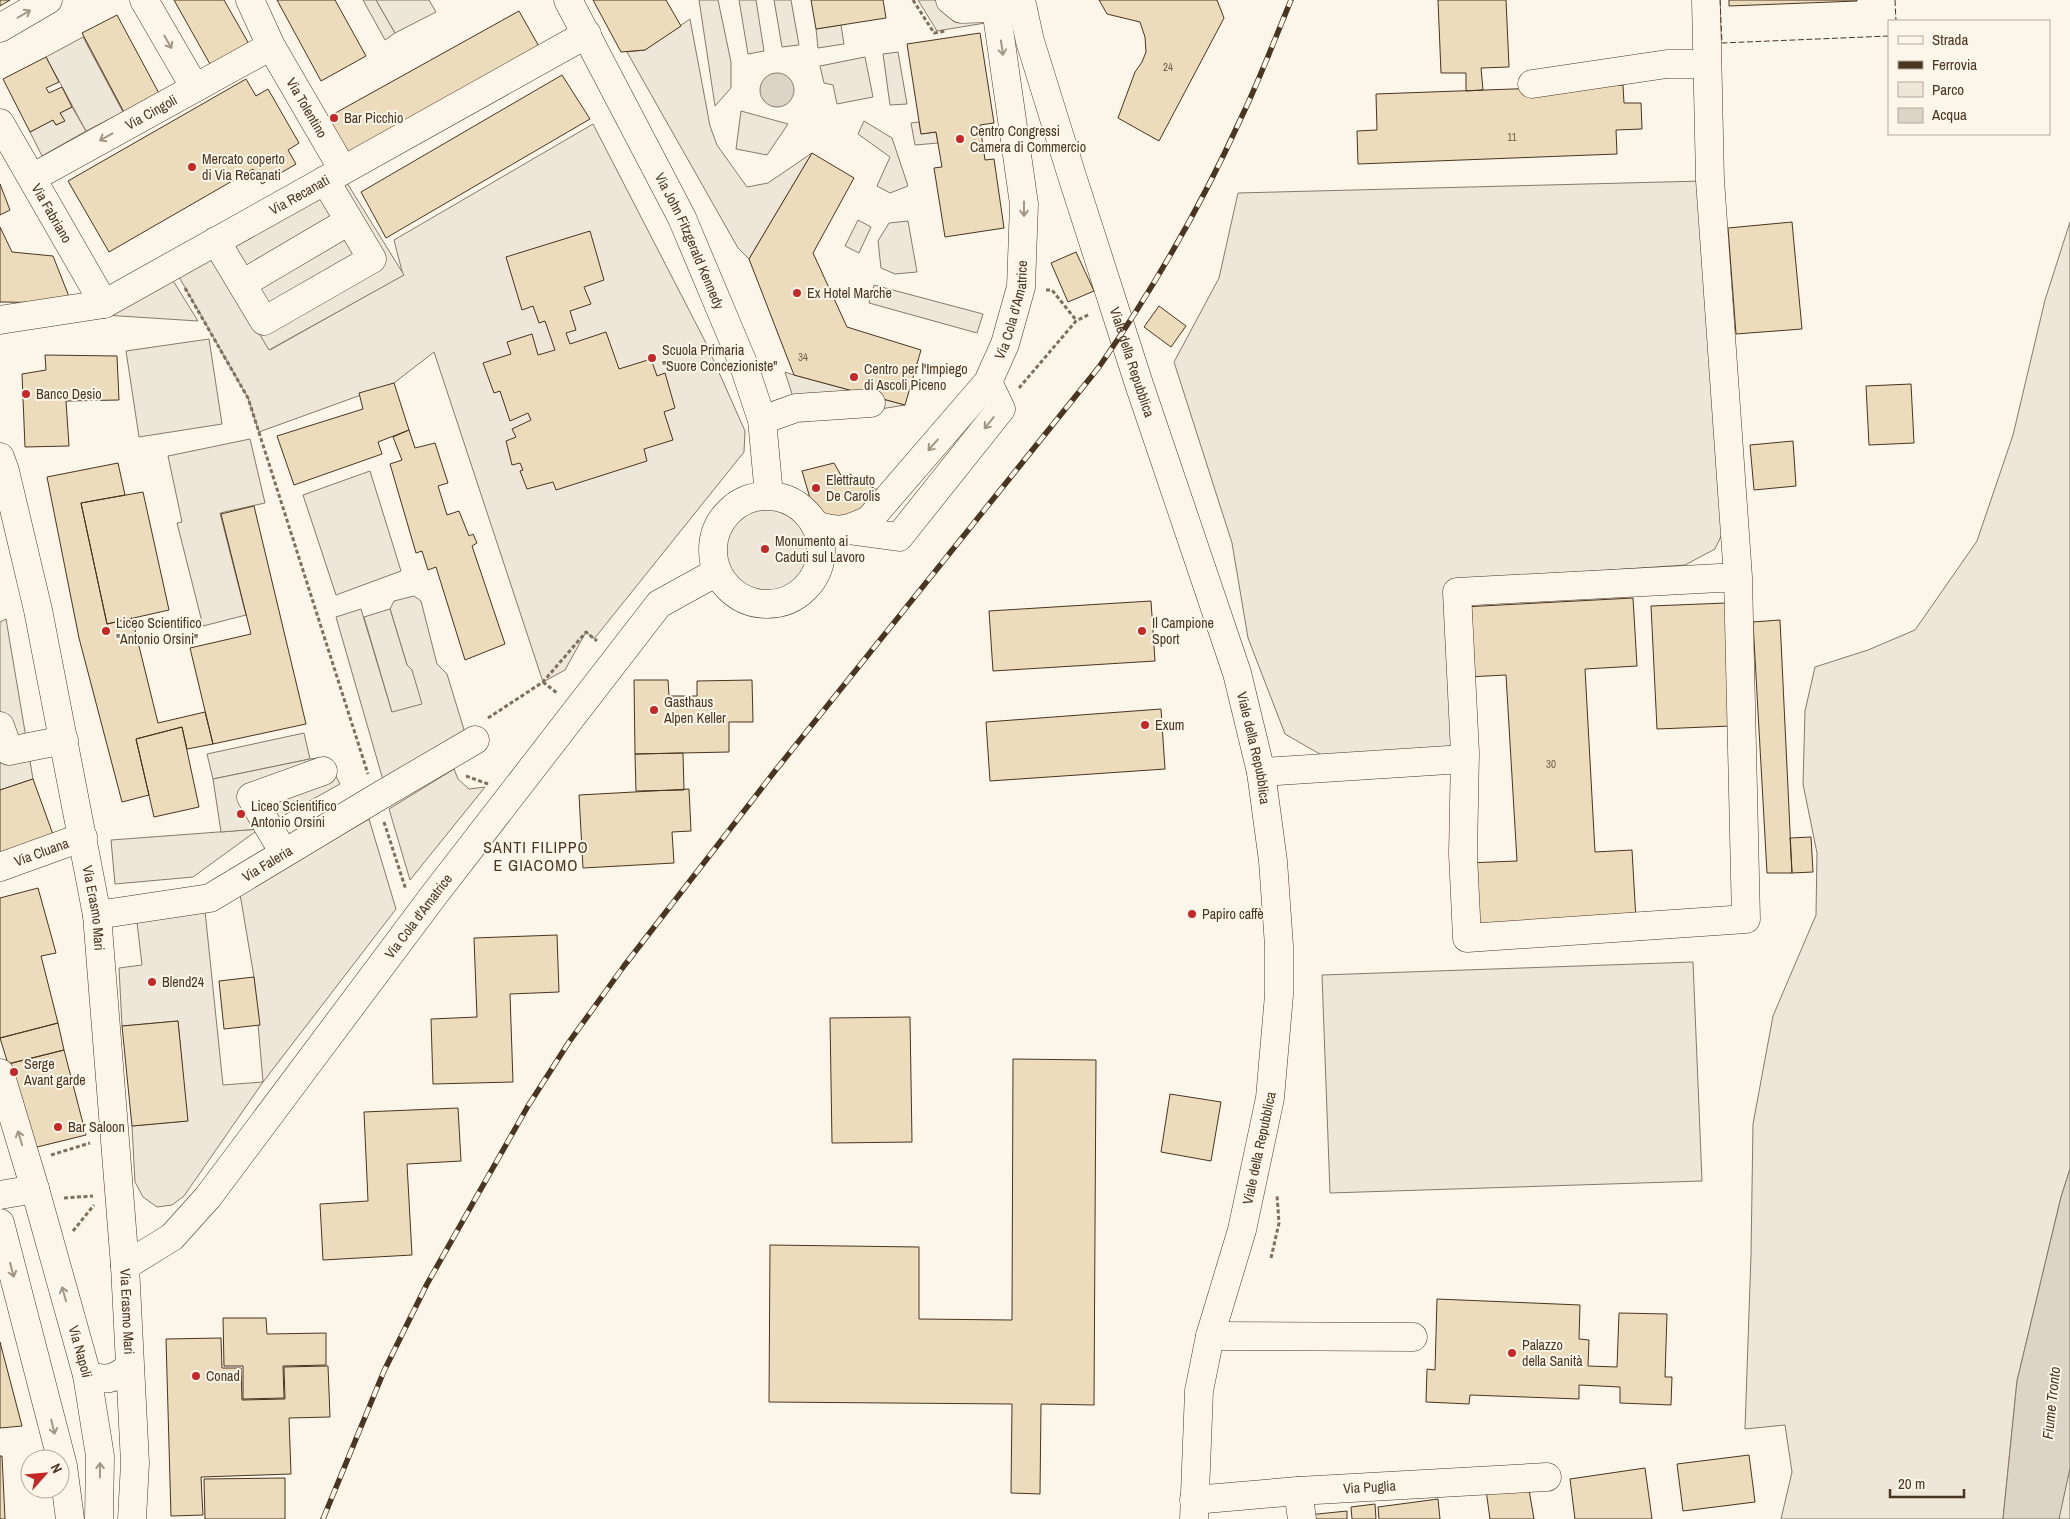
<svg xmlns="http://www.w3.org/2000/svg" width="2070" height="1519" font-family="'Archivo Narrow',sans-serif">
	<style>
		.green { fill: #ede6d9; stroke: #887966 }
		.parking { fill: #ede7d9; stroke: #887966 }
		.water { fill: #dcd4c6; stroke: #887966 }
		.building { fill: #ecdcbc; stroke: #4a3520 }
		.lines { fill: none; stroke-linecap: round; stroke-linejoin: round }
		.minor-casing { stroke: #4a3520; stroke-width: 29 }
		.major-casing { stroke: #4a3520; stroke-width: 29 }
		.path { stroke: #7f6f5c; stroke-width: 3; stroke-dasharray: 4 2.5; stroke-linecap: butt }
		.minor { stroke: #fbf6e9; stroke-width: 28 }
		.major { stroke: #fbf6e9; stroke-width: 28 }
		.rail-casing { stroke: #4a3520; stroke-width: 5.5 }
		.rail { stroke: #fbf6e9; stroke-width: 4; stroke-dasharray: 11; stroke-linecap: butt }
		.fence { stroke: #4a3520; stroke-width: 1; stroke-dasharray: 6 2.5; stroke-linecap: butt }
		.oneway { stroke: #a29684 }
		.poi-dot { fill: #c62828; stroke: #fbf6e9; stroke-width: 2 }
		.labels { text-anchor: middle; dominant-baseline: central; stroke-width: 4; stroke-linejoin: round; paint-order: stroke }
		.number-label { font-size: 11px; fill: #725f47 }
		.street-label { font-size: 14px; fill: #4a3520; stroke: #fbf6e9 }
		.poi-label { font-size: 14px; fill: #4a3520; stroke: #fbf6e9; text-anchor: start }
		.water-label { font-size: 15px; font-style: italic; fill: #4a3520; stroke: #fbf6e9 }
		.quarter-label { font-size: 16px; letter-spacing: 1px; fill: #4a3520; stroke: #fbf6e9 }
	</style>
	<rect width="100%" height="100%" fill="#fbf6e9"/>
	<path class="green" d="M363,0h13l19,33 -10,7z
		M699,0h19l13,62v26l-16,18z
		M739,0h17l8,51 -16,3z
		M774,0h17l8,45 -17,2z
		M690,19l20,107 7,19 30,42 21,-4 44,-30 -63,106 -11,-11 -111,-196 18,-2z
		M841,25l3,19 -26,4 -2,-19z
		M898,52l9,52 -17,1 -7,-51z
		M865,57l8,40 -36,7 -4,-19 -9,-2 -4,-17z
		M72,107l14,24 -44,25 -12,-24 23,-12 3,5 8,-4 -4,-8z
		M741,111l47,13 -21,31 -31,-6z
		M864,121l28,17 16,48 -18,7 -13,-7 13,-29 -32,-23z
		M919,122l2,12 15,-2 2,11 -23,2 -4,-22z
		M593,124l112,217 40,90 -1,21 -150,187 -8,-7 -21,38 -22,12 -109,-330 -40,31 -135,49 -11,-34 -69,-121 34,-20 57,93 133,-75 -9,-35z
		M1702,181l23,347 -10,21 -30,16 -237,16 8,152 -6,13 -12,8 -113,3 -40,-23 -37,-96 -16,-95 -58,-181 45,-84 19,-85z
		M858,220l13,7 -12,26 -14,-7z
		M908,221l9,51 -22,2 -14,-6 -3,-27 11,-18z
		M2070,222v947l-9,28 -44,184 -14,138h-222l11,-47 -7,-47 -40,4 6,-174 2,-131 20,-108 43,-101 1,-62 -14,-69 2,-73 10,-44 53,-17 47,-20 62,-89 36,-106 32,-135z
		M172,279l26,42 -94,-6z
		M874,285l109,29 -6,19 -108,-30z
		M250,439l15,64 -45,10 26,102 -43,11 -26,-103 5,-1 -14,-66z
		M370,471l31,100 -65,24 -33,-100z
		M726 550a41 41 0 1 1 82 0a41 41 0 1 1-82 0Z
		M414,596l7,5 16,63 10,10 18,59 -82,47 -47,-163 25,-8 31,103 20,-42 -5,-5 -17,-56 4,-8z
		M304,733l6,26 -97,20 -6,-25z
		M454,769l4,10 11,10 16,-2 -75,93 -21,-71z
		M369,819l27,90 -133,173 -79,114 -12,9 -15,2 -14,-10 -8,-15 -3,-56 55,-5 -9,-100 -56,5 -3,-58 23,-3 -5,-43 68,-11 18,174 40,-3 -9,-105 -14,-83z
		M259,829l-66,48 -78,7 -4,-44z
		M1693,962l9,219 -372,12 -8,-218z
		M2070,1468v51h-11v-3z"/>
	<path class="parking" d="M376,0h53l7,12 -41,21z
		M918,0h64l3,23 -48,8z
		M83,37l40,75 -37,19 -40,-74z
		M347,183l57,92 -135,75 -56,-93z
		M209,339l13,85 -83,13 -13,-86z
		M785,372l9,3 111,30 -104,17z
		M390,609l17,56 5,5 10,34 -30,8 -28,-95z
		M6,619l27,160 -33,11v-168z
		M326,757l14,27 -81,45 -38,3 -8,-53 97,-20z"/>
	<path class="water" d="M760 90a17 17 0 1 1 34 0a17 17 0 1 1-34 0Z
		M2070,1169v299l-11,51h-56l14,-138 44,-184z"/>
	<path class="building" d="M0,0h10l-10,6z
		M174,0h50l29,51 -38,22z
		M277,0h58l31,56 -45,25z
		M593,0h73l15,26 -36,24 -24,2z
		M811,0h72l3,18 -70,11z
		M1099,0h118l7,18 -65,123 -41,-23 17,-46 7,-10 4,-10 -1,-15 -5,-15 -33,-8z
		M1438,0h68l3,67 -28,1 2,22 -17,1v-18h-25z
		M1729,0h128v1l-128,5z
		M519,11l22,39 -199,112 -21,-41z
		M117,15l44,82 -35,19 -44,-83z
		M980,33l14,90 -14,2 5,35 9,-1 10,69 -59,9 -11,-69 8,-1 -6,-35 -15,2 -14,-90z
		M46,57l13,25 -13,6 3,5 13,-6 10,20 -12,6 5,8 -9,4 -3,-5 -23,12 -27,-53z
		M562,75l28,44 -204,119 -25,-46z
		M246,79l10,17 12,-7 31,54 -11,7 8,14 -34,20 -9,-15 -144,83 -41,-71z
		M1623,85l1,18h17l1,26 -26,1 1,24 -259,10 -1,-33 20,-1 -1,-36z
		M812,153l42,25 -41,75 34,74 74,23 -16,55 -111,-30 -45,-116z
		M0,184l10,26 -10,5z
		M1792,222l10,107 -66,5 -8,-106z
		M0,227l12,25 41,4 15,38v9l-68,-1z
		M590,231l14,49 -20,7 7,17 -21,7 6,19 -10,3 4,11 36,-12 13,37 32,-10 6,17 8,-3 10,35 -11,4 9,28 -29,9 3,12 -91,29 -3,-8 -26,7 -7,-18 3,-1 -3,-7 -8,2 -6,-24 10,-4 -4,-8 19,-9 -3,-7 -18,8 -10,-30 -6,2 -11,-30 28,-9 -4,-12 25,-8 6,21 17,-5 -10,-29 -6,2 -6,-17 -11,4 -16,-53z
		M1076,252l18,39 -26,11 -17,-39z
		M1159,306l27,20 -15,21 -27,-20z
		M45,355l72,1 2,44 -53,1 3,45 -44,1 -3,-73 24,-4z
		M394,383l15,47 -31,12 4,12 -88,31 -17,-49 86,-27 -4,-16z
		M1911,384l3,59 -45,2 -3,-59z
		M409,430l6,18 20,-5 13,40 -10,3 9,29 12,-4 10,25 4,-2 4,9 -5,3 33,98 -40,16 -29,-93 -8,3 -6,-19 -6,2 -26,-89 12,-4 -9,-23z
		M1793,441l3,45 -42,4 -4,-45z
		M118,463l7,32 -44,8 26,121 25,-6 26,105 47,-11 8,32 -26,5 -5,-22 -46,12 13,56 -27,7 -43,-164 -32,-161z
		M834,463l8,14 8,-3 27,16 -31,37 -29,-5 -15,-51z
		M143,492l26,118 -62,14 -26,-121z
		M254,506l52,218 -93,20 -23,-96 61,-14 -30,-120z
		M1633,598l4,68 -52,3 10,183 37,-2 4,70 -164,9 -5,-66 50,-2 -11,-186 -39,2 -4,-70z
		M1151,601l4,60 -162,10 -4,-60z
		M1726,603l5,123 -74,3 -6,-123z
		M1780,620l12,253h-25l-14,-251z
		M634,680h34l1,16h28v-15l55,-1 1,42h-24v30l-94,2z
		M1161,709l4,60 -175,12 -4,-59z
		M182,727l17,80 -45,10 -18,-78z
		M683,753l1,37 -48,1 -1,-37z
		M33,779l22,61 -55,18v-68z
		M689,789l2,42 -19,1 2,31 -91,5 -4,-73z
		M1811,837l2,35 -21,1 -2,-35z
		M38,888l18,65 -15,3 17,67 -58,15v-140z
		M557,935l2,57 -49,2 3,88 -80,2 -2,-65 46,-2 -3,-79z
		M254,977l6,48 -36,4 -5,-48z
		M910,1017l2,125 -80,1 -2,-125z
		M178,1021l10,100 -56,5 -10,-100z
		M58,1023l6,27 -56,14 -8,-26z
		M64,1050l22,85 -57,14 -21,-85z
		M1013,1059l83,1 -2,345 -53,-1 -1,90 -29,-1 1,-89 -243,-2 1,-157 149,2v72l93,1z
		M1170,1094l51,8 -10,59 -50,-9z
		M458,1108l3,53 -54,3 5,91 -89,5 -3,-56 48,-3 -4,-89z
		M1437,1299l143,6 -1,34 10,1 -1,26 29,1 2,-54 48,1 -2,63h7l-1,28 -51,-2v-16l-41,-2v14l-109,-4 -1,9 -43,-2 1,-33 8,1z
		M223,1318h43l1,16 59,-1v32l-43,1 1,32 -41,1v-33h-19z
		M221,1338l1,30h19l1,32 43,-1 -1,-32 44,-1 2,51 -41,1 2,56 -90,3 2,38 -32,1 -5,-177z
		M0,1342l22,84 -22,2z
		M1749,1455l6,47 -72,9 -6,-47z
		M0,1456h2l3,63h-5z
		M1645,1468l7,51h-77l-5,-40z
		M285,1478v41h-80l-1,-40z
		M1528,1484l6,35h-44l-4,-29z
		M1438,1499l2,20h-61l-1,-12z
		M1375,1504l1,15h-24l-1,-12z
		M1347,1511v8h-38l-1,-4z"/>
	<g class="lines">
		<g class="minor-casing">
			<g id="minor">
				<path d="M144,0l51,88"/>
				<path id="s1" d="M250,0l21,46 72,124"/>
				<path id="s2" d="M568,0l114,218 61,145 19,57 7,75"/>
				<path d="M950,0l11,9 35,-1"/>
				<path id="s3" d="M1021,0l9,41 42,135 67,208 98,289 24,99 12,89 6,85v49l-9,103 -28,132 -32,106 -11,55 -5,128"/>
				<path d="M1706,0l4,180 28,397 -281,15 8,161 -2,101 4,84 279,-19 -8,-342"/>
				<path d="M0,28l48,-28"/>
				<path d="M1532,84l135,-20h40"/>
				<path id="s4" d="M0,123l104,181"/>
				<path id="s5" d="M32,178l239,-132"/>
				<path d="M216,241l48,80 108,-62 -47,-79"/>
				<path d="M242,284l107,-63"/>
				<path id="s6" d="M0,320l104,-16 483,-270"/>
				<path d="M762,420l34,-12 75,-5"/>
				<path id="s7" d="M0,457l5,14 33,139 59,305 28,351 10,197 -3,56"/>
				<circle cx="767" cy="550" r="54"/>
				<path id="s8" d="M816,525c23,8 31,5 53,-5l119,-138 17,-38 16,-57 3,-83 -28,-196 2,-8"/>
				<path d="M847,530l52,7 102,-128 -13,-27"/>
				<path d="M0,726l9,25 55,-11"/>
				<path d="M1261,772l203,-13"/>
				<path d="M284,853l-33,-56 72,-26"/>
				<path id="s9" d="M0,867l83,-30"/>
				<path id="s10" d="M97,915l113,-17 166,-100 99,-58"/>
				<path d="M0,1195l35,-6"/>
				<path id="s11" d="M125,1266l47,-29 36,-40 226,-302 225,-291 58,-32"/>
				<path d="M1210,1336l203,1"/>
				<path d="M87,1375c17,6 28,5 42,-8"/>
				<path d="M1298,1491l4,28"/>
				<path id="s12" d="M1194,1500l104,-9 249,-14"/>
			</g>
		</g>
		<g class="major-casing">
			<g id="major">
				<path id="s13" d="M0,1073l35,116 52,186 13,81 -1,63"/>
				<path d="M0,1223l63,243 7,53"/>
			</g>
		</g>
		<path class="path" d="M913,0l21,33 12,-2
			M185,288l63,110 120,376
			M1046,290h6l24,30
			M1019,388l57,-67 14,-7
			M543,682l14,11
			M488,718l55,-36 43,-50 11,9
			M466,776l22,8
			M384,822l22,68
			M51,1155l39,-12
			M64,1198l29,-2
			M73,1231l21,-26
			M1271,1258l8,-35 -2,-28"/>
		<use href="#minor" class="minor"/>
		<use href="#major" class="major"/>
		<g class="rail-casing">
			<path id="rail" d="M323,1519l61,-148 43,-87 101,-178 41,-64 55,-76 151,-195 324,-404c55,-79 103,-163 143,-251 18,-38 33,-77 49,-116"/>
		</g>
		<use href="#rail" class="rail"/>
		<path class="fence" d="M1720,0l2,43 167,-7
			M1895,0l1,21"/>
	</g>
	<defs><path id="oneway-shaft" d="M-6 0H5M1.5-3L5.5 0L1.5 3" fill="none" stroke-width="1.6" stroke-linecap="round" stroke-linejoin="round" transform="scale(1.25)"/></defs>
	<g class="oneway">
		<use href="#oneway-shaft" transform="translate(24 14) rotate(-30)"/>
		<use href="#oneway-shaft" transform="translate(168 42) rotate(60)"/>
		<use href="#oneway-shaft" transform="translate(1002 48) rotate(82)"/>
		<use href="#oneway-shaft" transform="translate(106 137) rotate(151)"/>
		<use href="#oneway-shaft" transform="translate(1024 209) rotate(90)"/>
		<use href="#oneway-shaft" transform="translate(989 423) rotate(129)"/>
		<use href="#oneway-shaft" transform="translate(933 445) rotate(131)"/>
		<use href="#oneway-shaft" transform="translate(20 1138) rotate(-107)"/>
		<use href="#oneway-shaft" transform="translate(12 1270) rotate(75)"/>
		<use href="#oneway-shaft" transform="translate(64 1294) rotate(-106)"/>
		<use href="#oneway-shaft" transform="translate(53 1427) rotate(76)"/>
		<use href="#oneway-shaft" transform="translate(100 1470) rotate(-89)"/>
	</g>
	<g class="poi-dot">
		<circle cx="334" cy="118" r="5"/>
		<circle cx="960" cy="139" r="5"/>
		<circle cx="192" cy="167" r="5"/>
		<circle cx="797" cy="293" r="5"/>
		<circle cx="652" cy="358" r="5"/>
		<circle cx="854" cy="377" r="5"/>
		<circle cx="26" cy="394" r="5"/>
		<circle cx="816" cy="488" r="5"/>
		<circle cx="765" cy="549" r="5"/>
		<circle cx="106" cy="631" r="5"/>
		<circle cx="1142" cy="631" r="5"/>
		<circle cx="654" cy="710" r="5"/>
		<circle cx="1145" cy="725" r="5"/>
		<circle cx="241" cy="814" r="5"/>
		<circle cx="1192" cy="914" r="5"/>
		<circle cx="152" cy="982" r="5"/>
		<circle cx="14" cy="1072" r="5"/>
		<circle cx="58" cy="1127" r="5"/>
		<circle cx="1512" cy="1353" r="5"/>
		<circle cx="196" cy="1376" r="5"/>
	</g>
	<g class="labels">
		<g class="number-label">
			<text x="1168" y="67">24</text>
			<text x="1512" y="137">11</text>
			<text x="803" y="357">34</text>
			<text x="1551" y="764">30</text>
		</g>
		<g class="street-label">
			<text stroke="none"><textPath href="#s1" startOffset="122">Via Tolentino</textPath></text>
			<text stroke="none"><textPath href="#s5" startOffset="136">Via Cingoli</textPath></text>
			<text stroke="none"><textPath href="#s6" startOffset="329">Via Recanati</textPath></text>
			<text stroke="none"><textPath href="#s4" startOffset="104">Via Fabriano</textPath></text>
			<text stroke="none"><textPath href="#s2" startOffset="270">Via John Fitzgerald Kennedy</textPath></text>
			<text stroke="none"><textPath href="#s8" startOffset="314">Via Cola d'Amatrice</textPath></text>
			<text stroke="none"><textPath href="#s3" startOffset="379">Viale della Repubblica</textPath></text>
			<text stroke="none"><textPath href="#s3" startOffset="784">Viale della Repubblica</textPath></text>
			<text stroke="none"><textPath href="#s9" startOffset="44">Via Cluana</textPath></text>
			<text stroke="none"><textPath href="#s10" startOffset="181">Via Faleria</textPath></text>
			<text stroke="none"><textPath href="#s7" startOffset="461">Via Erasmo Mari</textPath></text>
			<text stroke="none"><textPath href="#s11" startOffset="460">Via Cola d'Amatrice</textPath></text>
			<text transform="translate(1259 1148) rotate(-78)">Viale della Repubblica</text>
			<text stroke="none"><textPath href="#s7" startOffset="866">Via Erasmo Mari</textPath></text>
			<text stroke="none"><textPath href="#s13" startOffset="290">Via Napoli</textPath></text>
			<text stroke="none"><textPath href="#s12" startOffset="176">Via Puglia</textPath></text>
		</g>
		<g class="poi-label">
			<text x="344" y="118">Bar Picchio</text>
			<text x="970" y="131">Centro Congressi<tspan x="970" dy="16">Camera di Commercio</tspan></text>
			<text x="202" y="159">Mercato coperto<tspan x="202" dy="16">di Via Recanati</tspan></text>
			<text x="807" y="293">Ex Hotel Marche</text>
			<text x="662" y="350">Scuola Primaria<tspan x="662" dy="16">"Suore Concezioniste"</tspan></text>
			<text x="864" y="369">Centro per l'Impiego<tspan x="864" dy="16">di Ascoli Piceno</tspan></text>
			<text x="36" y="394">Banco Desio</text>
			<text x="826" y="480">Elettrauto<tspan x="826" dy="16">De Carolis</tspan></text>
			<text x="775" y="541">Monumento ai<tspan x="775" dy="16">Caduti sul Lavoro</tspan></text>
			<text x="116" y="623">Liceo Scientifico<tspan x="116" dy="16">"Antonio Orsini"</tspan></text>
			<text x="1152" y="623">Il Campione<tspan x="1152" dy="16">Sport</tspan></text>
			<text x="664" y="702">Gasthaus<tspan x="664" dy="16">Alpen Keller</tspan></text>
			<text x="1155" y="725">Exum</text>
			<text x="251" y="806">Liceo Scientifico<tspan x="251" dy="16">Antonio Orsini</tspan></text>
			<text x="1202" y="914">Papiro caffè</text>
			<text x="162" y="982">Blend24</text>
			<text x="24" y="1064">Serge<tspan x="24" dy="16">Avant garde</tspan></text>
			<text x="68" y="1127">Bar Saloon</text>
			<text x="1522" y="1345">Palazzo<tspan x="1522" dy="16">della Sanità</tspan></text>
			<text x="206" y="1376">Conad</text>
		</g>
		<g class="water-label">
			<text transform="translate(2051 1403) rotate(-84)">Fiume Tronto</text>
		</g>
		<g class="quarter-label">
			<text x="536" y="847">SANTI FILIPPO<tspan x="536" dy="18">E GIACOMO</tspan></text>
		</g>
	</g>
	<rect x="1888" y="20" width="162" height="115" fill="#fbf6e9" stroke="#b4a999"/>
	<rect x="1898" y="36" width="25" height="8" fill="#fbf6e9" stroke="#b4a999"/>
	<text x="1932" y="45" font-size="15" fill="#4a3520">Strada</text>
	<rect x="1898" y="61" width="25" height="8" fill="#4a3520" stroke="#b4a999"/>
	<text x="1932" y="70" font-size="15" fill="#4a3520">Ferrovia</text>
	<rect x="1898" y="82" width="25" height="15" fill="#ede6d9" stroke="#b4a999"/>
	<text x="1932" y="95" font-size="15" fill="#4a3520">Parco</text>
	<rect x="1898" y="108" width="25" height="15" fill="#dcd4c6" stroke="#b4a999"/>
	<text x="1932" y="120" font-size="15" fill="#4a3520">Acqua</text>
	<g transform="translate(45 1474) rotate(63)"><circle r="24" fill="#fbf6e9" stroke="#b4a999"/>
	<path d="M0-4L9 19L0 12L-9 19Z" fill="#c62828"/>
	<text y="-8" font-size="14" font-weight="bold" text-anchor="middle" fill="#4a3520">N</text>
	</g>
	<path d="M1890 1489v8h74v-8" fill="none" stroke="#4a3520" stroke-width="2.5"/>
	<text x="1898" y="1489" font-size="15" fill="#4a3520" stroke="#fbf6e9" stroke-width="4" paint-order="stroke">20 m</text>
</svg>
